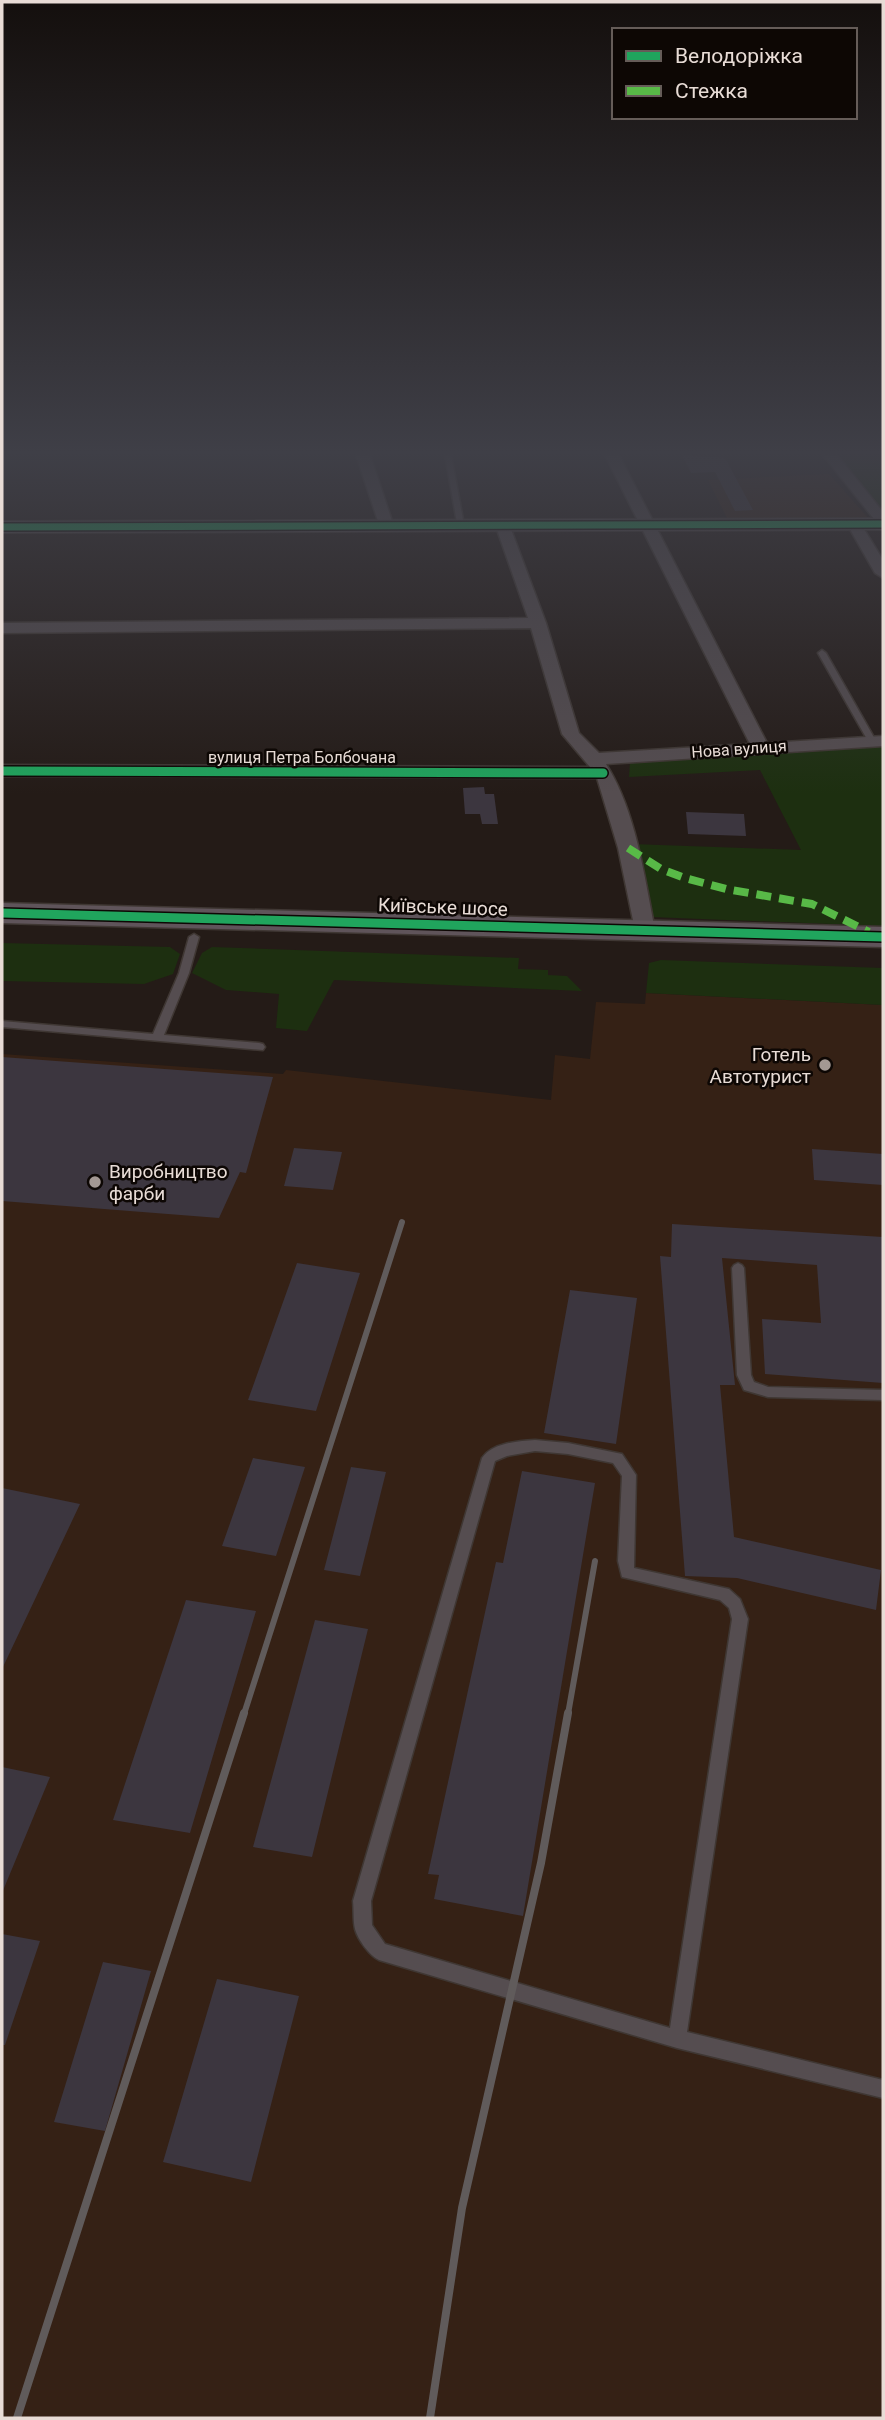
<svg xmlns="http://www.w3.org/2000/svg" width="885" height="2420" font-family="Roboto,sans-serif">
	<style>
		.built { fill: #352115 }
		.green { fill: #1d2f10 }
		.building { fill: #3c363f }
		.lines { fill: none; stroke-linecap: round; stroke-linejoin: round }
		.service-casing { stroke: #3f3733; stroke-width: 3 }
		.minor-casing { stroke: #3f3733; stroke-width: 3 }
		.tertiary-casing { stroke: #3f3733; stroke-width: 2 }
		.primary-casing { stroke: #3f3733; stroke-width: 3 }
		.service { fill: #554d50; fill-rule: evenodd }
		.minor { fill: #554d50; fill-rule: evenodd }
		.tertiary { fill: #554d50; fill-rule: evenodd }
		.primary { fill: #5f545a; fill-rule: evenodd }
		.rail-far1 { stroke: #605b5b; stroke-width: 6 }
		.rail { stroke: #605b5b; stroke-width: 8 }
		.quiet { stroke: #58b947; stroke-width: 8; stroke-dasharray: 15 8; stroke-linecap: butt }
		.cycleway-far1-casing { stroke: #0d0704; stroke-width: 10 }
		.cycleway-casing { stroke: #0d0704; stroke-width: 12 }
		.cycleway-far1 { stroke: #20a55d; stroke-width: 7 }
		.cycleway { stroke: #20a55d; stroke-width: 9 }
		.poi-dot { fill: #a39893; stroke: #0d0704; stroke-width: 2.5 }
		.labels { text-anchor: middle; dominant-baseline: central; stroke-width: 5; stroke-linejoin: round; paint-order: stroke }
		.far-street-label { font-size: 16px; fill: #e8dcd6; stroke: #0d0704 }
		.street-label { font-size: 19px; fill: #e8dcd6; stroke: #0d0704 }
		.poi-label { font-size: 19px; fill: #e8dcd6; stroke: #0d0704; text-anchor: end }
	</style>
	<rect width="100%" height="100%" fill="#241b17"/>
	<path class="built" d="M829,474l41,46 -143,-2 -19,-38z
		M646,993l237,12v1413h-881v-1364l281,20 3,-4 265,30 4,-45 35,4 6,-57 49,2z"/>
	<path class="green" d="M835,455h48v51h-7z
		M873,743l10,4v179l-232,-9 -19,-73 169,6 -41,-80 -131,7 1,-15z
		M2,943l168,4 10,7 -7,20 -29,10 -142,-3z
		M212,947l307,11 -1,11 30,1v5l19,1 15,15 -248,-11 -27,51 -31,-3 3,-34 -53,-4 -34,-17 10,-20z
		M661,960l222,8v37l-237,-12 3,-30z"/>
	<path class="building" d="M682,455l43,3 28,52 -18,1 -20,-39 -24,1z
		M484,787l1,7h9l4,30h-16l-2,-10h-15l-2,-26z
		M686,812l58,2 2,22 -58,-2z
		M2,1057l271,20 -27,96 -6,-1 -21,46 -217,-17z
		M294,1148l48,4 -9,38 -49,-4z
		M812,1149l71,5v31l-69,-5z
		M672,1224l211,13v146l-118,-9 -3,-55 59,4 -4,-58 -95,-7 13,127h-15l14,152 147,33 -5,40 -139,-32 -52,-2 -25,-320 11,1z
		M297,1263l63,10 -44,138 -68,-11z
		M570,1290l67,8 -21,146 -72,-11z
		M253,1458l52,9 -29,89 -54,-10z
		M351,1467l35,5 -26,104 -36,-6z
		M522,1471l73,12 -72,433 -89,-17 5,-24 -11,-1 68,-312 7,1z
		M2,1488l78,16 -78,165z
		M186,1600l70,11 -66,222 -77,-13z
		M315,1620l53,9 -56,228 -59,-10z
		M2,1767l48,10 -48,116z
		M2,1934l38,7 -35,104h-3z
		M103,1962l48,9 -46,160 -51,-9z
		M217,1979l82,17 -48,186 -88,-20z"/>
	<g class="lines">
		<g class="service-casing">
			<path id="service" d="M445,455h6l13,70 -7,-2z
				M822,650l4,3 50,88 -1,2 -7,-2 -50,-88z
				M194,934l5,3 -10,36 -25,62 95,8 4,1 2,3 -2,3 -261,-23v-6l151,13 26,-61 10,-36z
				M738,1263l4,2 2,3 7,107 3,7 14,5 115,3v10l-115,-3 -24,-7 -7,-15 -5,-107 2,-3z
				M535,1440l33,3 54,11 14,21 -2,93 95,21 11,10 8,20 -61,413 196,48v18l-206,-50 -298,-88c-9,-4 -21,-20 -24,-31 -2,-8 -1,-19 -2,-28l129,-443c10,-15 36,-17 53,-18zM535,1451l33,3 45,9 9,13 -4,85 4,16 98,23 9,8 3,11 -62,409 -285,-84 -13,-19 -1,-24 124,-440 12,-5z"/>
		</g>
		<g class="minor-casing">
			<path id="minor" d="M356,455h14l23,69 -2,3h-10l-2,-3z
				M605,455h14l148,288 116,-7v10l-277,18c30,47 38,111 49,166l-3,4 -7,2 -10,-6 -17,-82 -21,-70 -595,-2v-11l588,2 -28,-33 -31,-106 -529,5v-10l526,-5 -33,-94 7,-4 7,4 37,99 33,110 20,20 151,-9z
				M823,455h14l46,57v13l-5,-1z
				M854,520l5,1 24,39v18l-8,-5 -28,-49z"/>
		</g>
		<g class="tertiary-casing">
			<path id="tertiary" d="M883,518v12l-881,3v-12z"/>
		</g>
		<g class="primary-casing">
			<path id="primary" d="M2,903l881,24v20l-881,-24z"/>
		</g>
		<use href="#service" class="service"/>
		<use href="#minor" class="minor"/>
		<use href="#tertiary" class="tertiary"/>
		<use href="#primary" class="primary"/>
		<path class="rail-far1" d="M244,1714l158,-492
			M568,1714l27,-153"/>
		<path class="rail" d="M17,2418l227,-705
			M430,2418l32,-210 79,-345 27,-150"/>
		<path class="quiet" d="M628,848l33,21 24,9 41,11 86,15 57,28"/>
		<g class="cycleway-far1-casing">
			<path id="cycleway-far1" d="M2,527l881,-3"/>
		</g>
		<g class="cycleway-casing">
			<path id="cycleway" d="M2,771l601,2
				M2,913l881,24"/>
		</g>
		<use href="#cycleway-far1" class="cycleway-far1"/>
		<use href="#cycleway" class="cycleway"/>
	</g>
	<linearGradient id="sky" x2="0" y2="1"><stop stop-color="#140f0d"/><stop offset="0.57" stop-color="#3f3f47"/><stop offset="1" stop-color="#3f3f47" stop-opacity="0"/></linearGradient>
	<rect width="885" height="794" fill="url(#sky)"/>
	<g class="poi-dot">
		<circle cx="825" cy="1065" r="7"/>
		<circle cx="95" cy="1182" r="7"/>
	</g>
	<g class="labels">
		<g class="far-street-label">
			<text transform="translate(739 749) rotate(-4)">Нова вулиця</text>
			<text x="302" y="757">вулиця Петра Болбочана</text>
		</g>
		<g class="street-label">
			<text transform="translate(443 907) rotate(2)">Київське шосе</text>
		</g>
		<g class="poi-label">
			<text x="811" y="1054">Готель<tspan x="811" dy="22">Автотурист</tspan></text>
			<text x="109" y="1171" text-anchor="start">Виробництво<tspan x="109" dy="22">фарби</tspan></text>
		</g>
	</g>
	<rect width="885" height="2420" fill="none" stroke="#e8dcd6" stroke-width="7"/>
	<rect x="612" y="28" width="245" height="91" fill="#0d0704" stroke="#655c58" stroke-width="2"/>
	<rect x="626" y="51" width="35" height="10" fill="#20a55d" stroke="#655c58" stroke-width="2"/>
	<text x="675" y="63" font-size="21" fill="#e8dcd6">Велодоріжка</text>
	<rect x="626" y="86" width="35" height="10" fill="#58b947" stroke="#655c58" stroke-width="2"/>
	<text x="675" y="98" font-size="21" fill="#e8dcd6">Стежка</text>
</svg>
